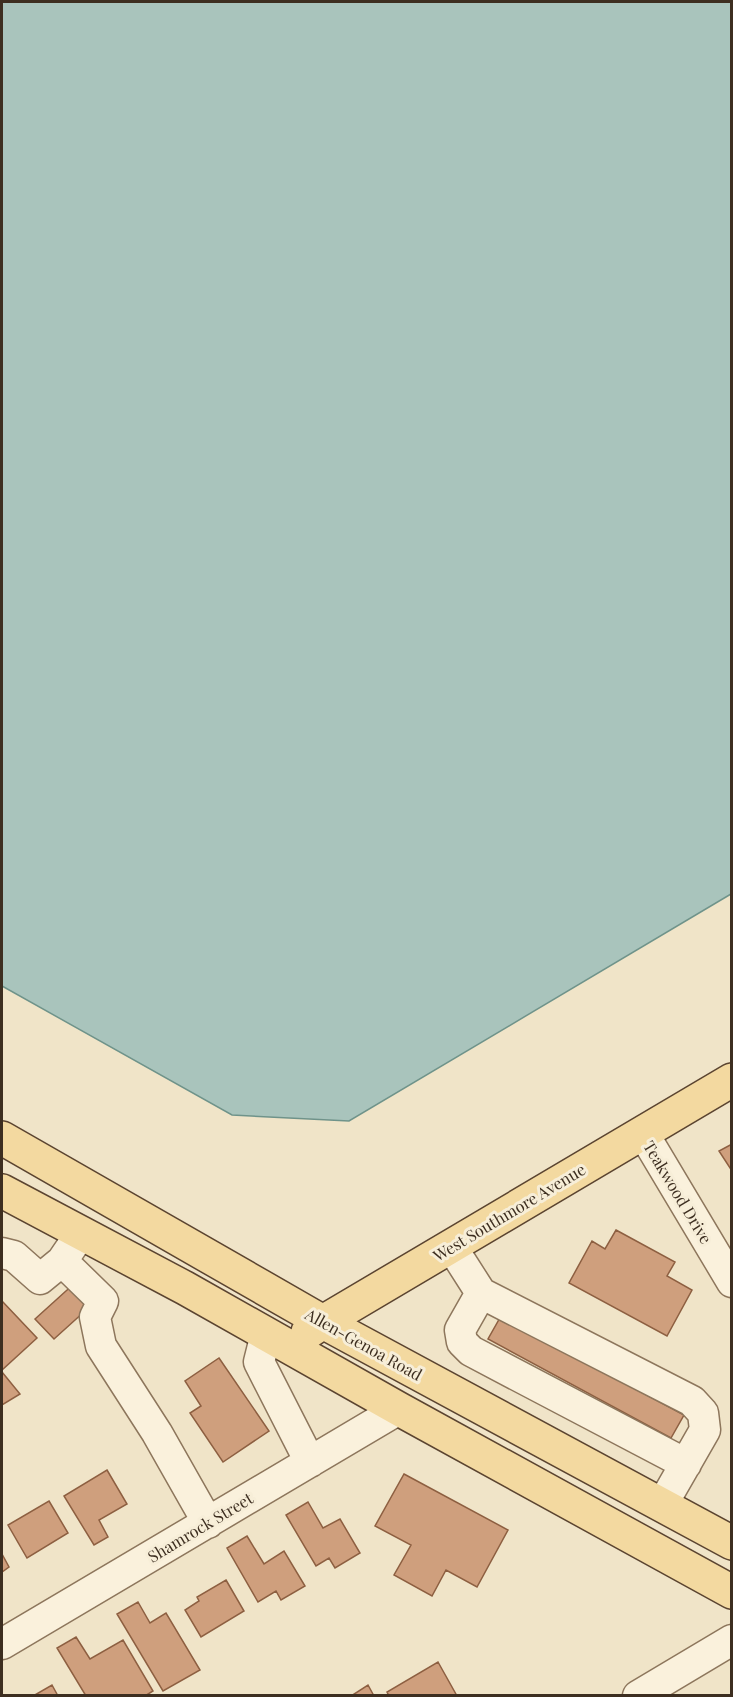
<svg xmlns="http://www.w3.org/2000/svg" width="733" height="1697" font-family="'Playfair Display',serif">
	<style>
		.water { fill: #a9c4bc; stroke: #6f938a; stroke-width: 1.5 }
		.building { fill: #cf9f7d; stroke: #8d5f41; stroke-width: 1.5 }
		.lines { fill: none; stroke-linecap: round; stroke-linejoin: round }
		.minor-casing { stroke: #8d765c; stroke-width: 33 }
		.major-casing { stroke: #5b4430; stroke-width: 36 }
		.minor { stroke: #faf1dc; stroke-width: 30 }
		.major { stroke: #f3d9a0; stroke-width: 33 }
		.labels { text-anchor: middle; dominant-baseline: central; stroke-width: 6; stroke-linejoin: round; paint-order: stroke }
		.street-label { font-size: 16px; fill: #3d2e20; stroke: #f7eed8 }
	</style>
	<rect width="100%" height="100%" fill="#f0e4c8"/>
	<path class="water" d="M2,2h729v892l-382,227 -117,-6 -230,-129z"/>
	<path class="building" d="M732,1144v27l-13,-20z
		M616,1230l59,32 -8,14 25,14 -25,46 -98,-53 23,-42 13,8z
		M77,1281l18,21 -41,37 -19,-20z
		M2,1301l35,37 -35,32z
		M501,1316l183,99 -13,23 -183,-99z
		M219,1358l50,73 -46,31 -33,-49 11,-7 -16,-25z
		M2,1372l18,22 -18,11z
		M107,1470l20,34 -28,16 9,17 -14,8 -30,-49z
		M404,1474l104,56 -31,57 -31,-17 -14,26 -38,-21 17,-30 -36,-19z
		M49,1501l19,32 -41,25 -19,-33z
		M308,1502l15,26 17,-9 20,34 -25,15 -6,-10 -13,8 -30,-51z
		M247,1536l17,28 20,-13 21,35 -24,14 -5,-9 -18,11 -31,-54z
		M2,1554l7,13 -7,5z
		M226,1580l18,31 -43,26 -16,-27 14,-9 -2,-4z
		M138,1602l12,21 16,-10 34,57 -37,21 -46,-77z
		M76,1637l14,22 33,-19 30,51 -8,5h-59l-29,-48z
		M438,1662l19,34h-68l-2,-4z
		M52,1685l6,11h-25z
		M368,1685l6,11h-23z"/>
	<g class="lines">
		<g class="minor-casing">
			<path id="minor" d="M643,1133l89,149
				M81,1233l-19,28 41,40 -8,16 6,29 56,87 51,90
				M451,1246l30,47 211,108 11,12 2,17 -43,75
				M2,1253l12,3 26,23 22,-18
				M481,1293l-21,37 2,12 9,9 215,113
				M266,1334l-7,28 51,100
				M2,1644l397,-235
				M638,1696l94,-56"/>
		</g>
		<g class="major-casing">
			<path id="major" d="M2,1138l321,184 409,221
				M2,1191l183,97 214,121 333,183
				M308,1332l15,-10 409,-242"/>
		</g>
		<use href="#minor" class="minor"/>
		<use href="#major" class="major"/>
	</g>
	<g class="labels">
		<g class="street-label">
			<text transform="translate(678 1192) rotate(59)">Teakwood Drive</text>
			<text transform="translate(509 1212) rotate(-31)">West Southmore Avenue</text>
			<text transform="translate(364 1344) rotate(29)">Allen-Genoa Road</text>
			<text transform="translate(200 1527) rotate(-31)">Shamrock Street</text>
		</g>
	</g>
	<rect width="733" height="1697" fill="none" stroke="#3d2e20" stroke-width="6"/>
</svg>
